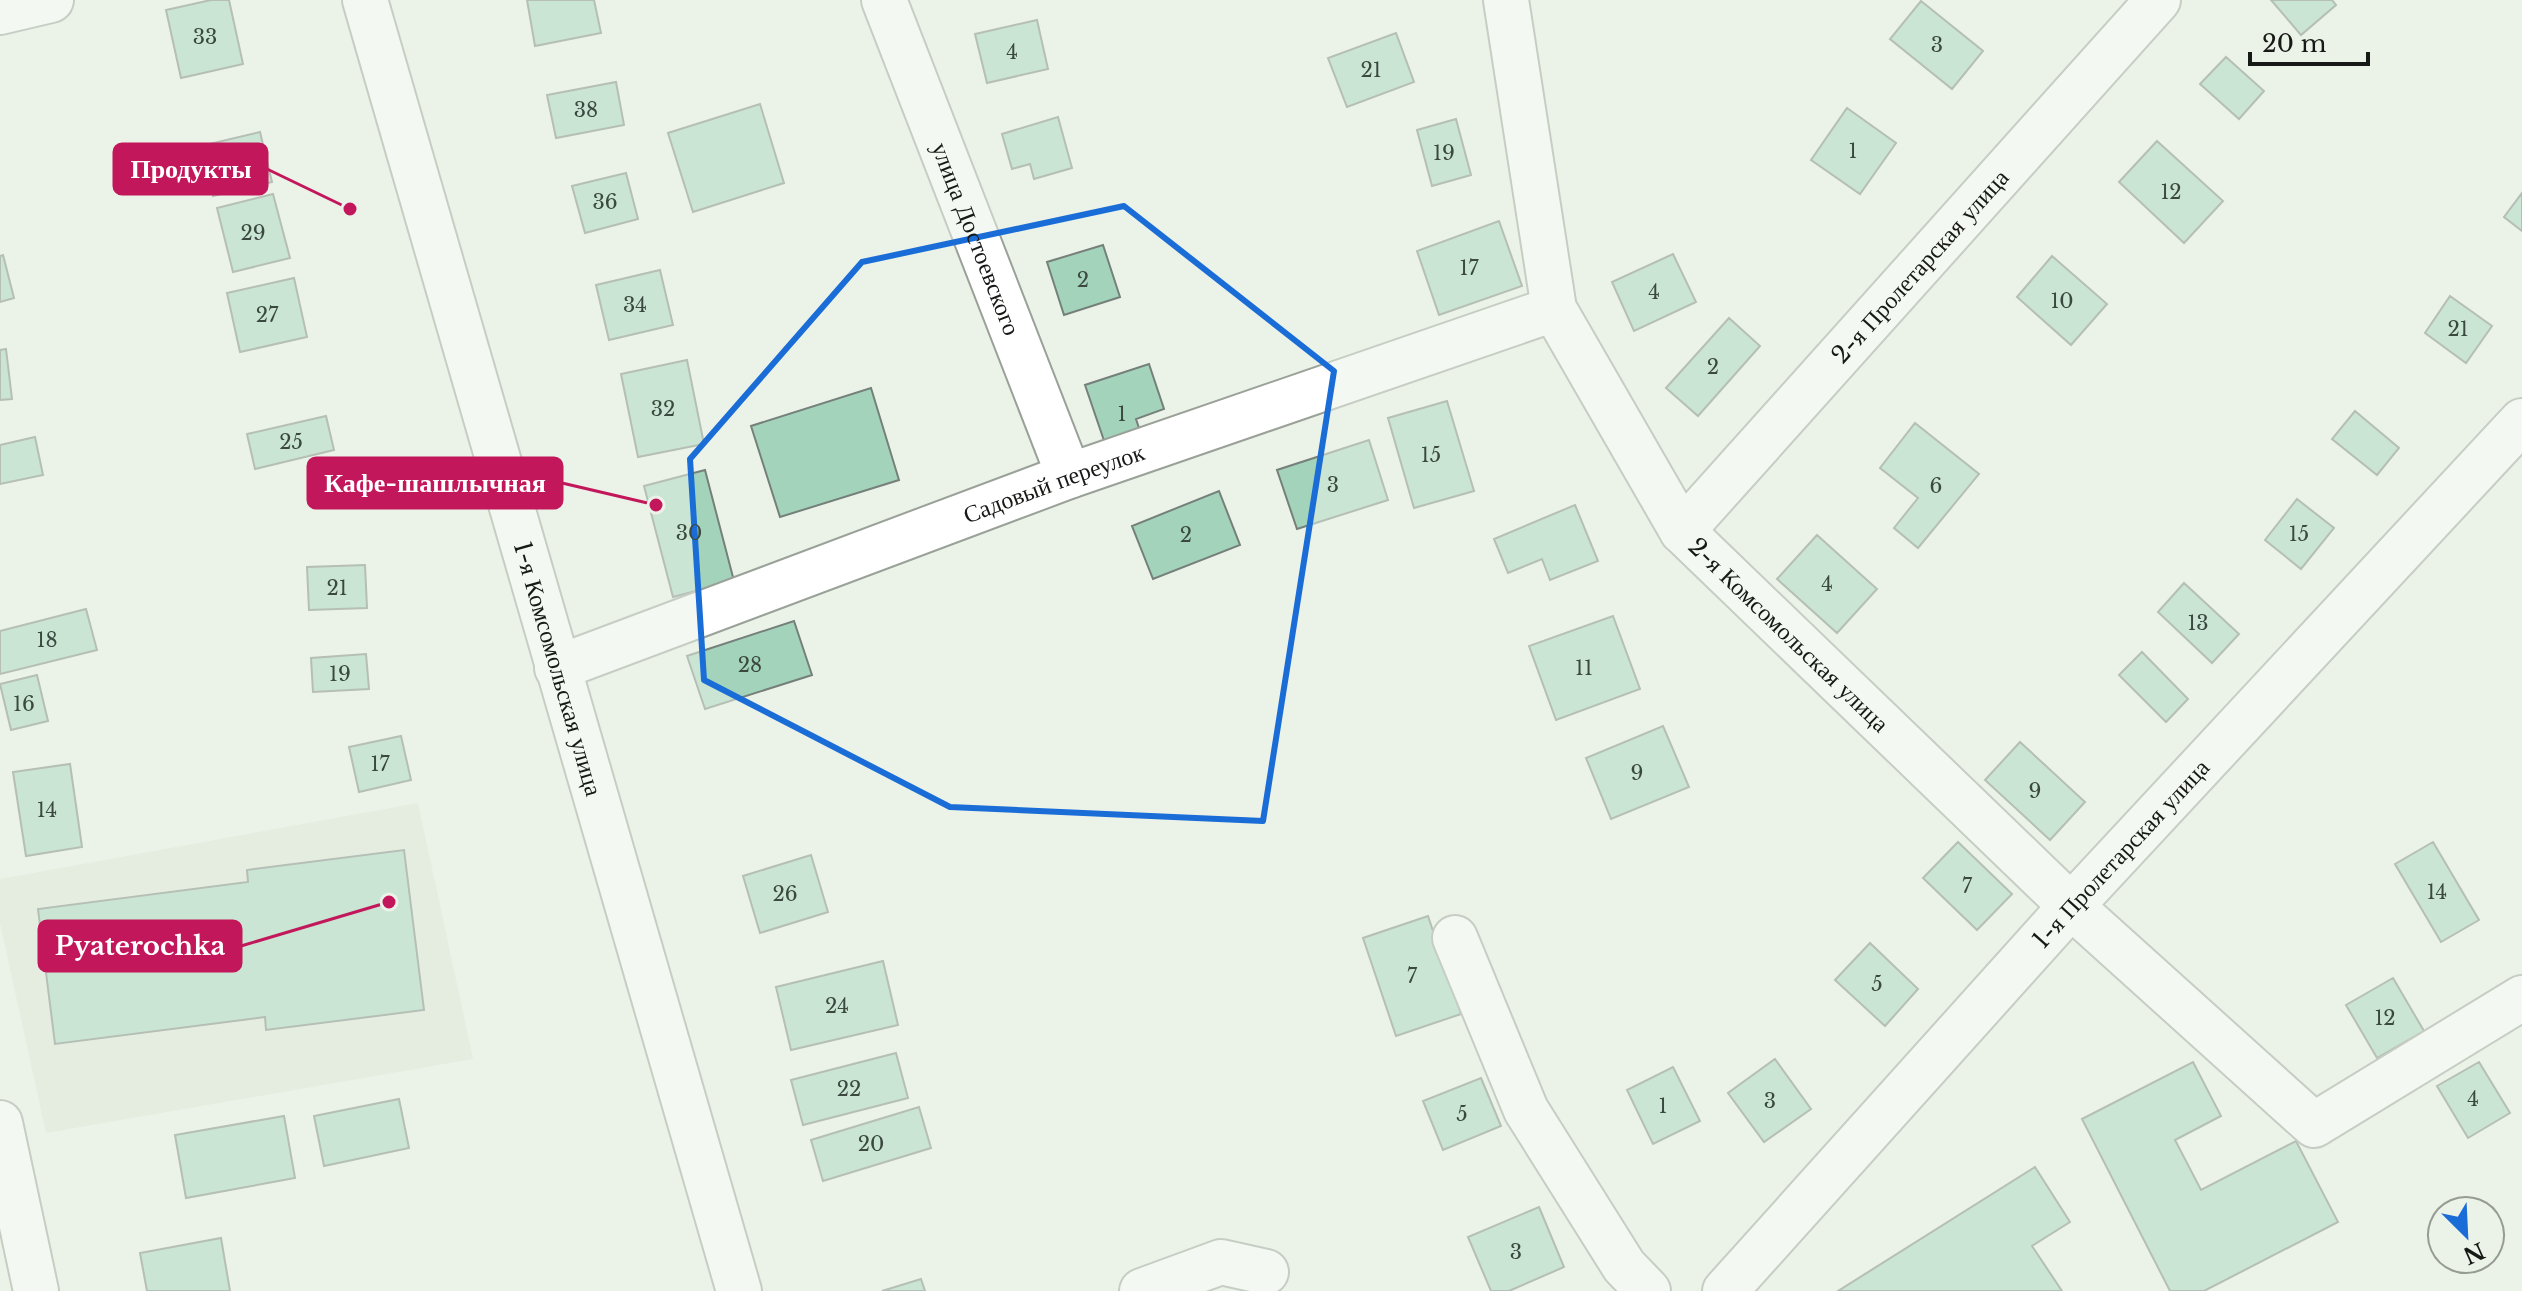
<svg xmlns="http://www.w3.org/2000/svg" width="2522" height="1291" font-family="'Libre Baskerville',serif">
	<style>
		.built { fill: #dbe7d7 }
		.building { fill: #a3d4bb; stroke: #75807a; stroke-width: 2 }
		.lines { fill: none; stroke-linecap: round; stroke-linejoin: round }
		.minor-casing { stroke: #9aa198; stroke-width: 48 }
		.major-casing { stroke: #9aa198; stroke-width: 48 }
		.minor { stroke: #fff; stroke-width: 44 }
		.major { stroke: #fff; stroke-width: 44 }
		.marked { fill: none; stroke: #1a6dd7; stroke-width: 6; stroke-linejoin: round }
		.labels { text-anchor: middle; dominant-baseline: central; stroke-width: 7; stroke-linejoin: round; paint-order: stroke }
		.number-label { font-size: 20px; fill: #3a483f }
		.street-label { font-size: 24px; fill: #171916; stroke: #ebf2e8 }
		.leader { fill: none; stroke: #c2185b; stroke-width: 3 }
		.callout-dot { fill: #c2185b; stroke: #ebf2e8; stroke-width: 3 }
		.callout { fill: #c2185b; stroke: #c2185b; stroke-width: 3 }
		.callout-label { font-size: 26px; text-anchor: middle; font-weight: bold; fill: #fff }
	</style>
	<rect width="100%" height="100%" fill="#ebf2e8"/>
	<path class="built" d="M418,803l55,256 -427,74 -46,-210v-44z"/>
	<path class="building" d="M211,0h18l14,64 -62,14 -15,-68z
		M527,0h67l7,33 -66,13z
		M2271,0h61l4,5 -35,30z
		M1921,1l62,50 -31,38 -62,-50z
		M1037,20l11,49 -61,14 -12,-49z
		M1396,33l18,49 -67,25 -19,-49z
		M2226,57l38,34 -25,28 -39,-35z
		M616,82l8,43 -68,13 -9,-43z
		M760,104l24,79 -91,29 -25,-79z
		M1847,108l49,35 -36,51 -49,-34z
		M1058,117l14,51 -38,11 -4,-15 -18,5 -10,-35z
		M1456,119l15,56 -39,11 -15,-56z
		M260,132l12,50 -59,14 -12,-50z
		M2157,141l66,60 -39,42 -65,-61z
		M626,173l12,46 -53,14 -13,-47z
		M2522,193v38l-18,-14z
		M273,194l17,64 -57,14 -16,-64z
		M1499,221l23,65 -83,29 -22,-64z
		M1103,245l17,52 -56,18 -17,-53z
		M1673,254l23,48 -62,29 -22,-49z
		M3,255l11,43 -14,4v-46z
		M2052,256l55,48 -36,41 -54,-48z
		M660,270l13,55 -64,15 -13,-55z
		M294,278l13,59 -67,15 -13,-59z
		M2450,296l42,30 -26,37 -41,-30z
		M1729,318l31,28 -62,70 -32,-28z
		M6,349l6,50 -12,1v-50z
		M687,360l17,84 -66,13 -17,-83z
		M1149,364l15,45 -28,10 10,30 -35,12 -26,-76z
		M871,388l28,92 -119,37 -29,-91z
		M1447,401l27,90 -60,17 -26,-90z
		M2355,411l44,37 -22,27 -45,-36z
		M326,416l8,34 -79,19 -8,-35z
		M1915,423l64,51 -61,74 -24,-20 24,-30 -38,-30z
		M35,437l8,38 -43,9v-39z
		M1369,440l19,60 -91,29 -20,-59z
		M705,470l29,111 -61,16 -29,-111z
		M1219,491l21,54 -87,34 -21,-53z
		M2297,499l37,29 -33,41 -36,-29z
		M1575,505l23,56 -48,19 -8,-21 -34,14 -14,-34z
		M1817,535l60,54 -40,44 -60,-54z
		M365,565l2,43 -58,2 -2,-43z
		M2184,583l55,51 -27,29 -54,-51z
		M86,609l11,41 -97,24v-43z
		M1613,616l27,73 -84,31 -27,-74z
		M794,621l18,54 -107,34 -18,-53z
		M2142,652l46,47 -22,23 -47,-47z
		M366,654l3,35 -56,3 -2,-34z
		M37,675l11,46 -37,9 -11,-46z
		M1663,726l26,61 -78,32 -25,-61z
		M401,736l10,44 -52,12 -10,-45z
		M2020,742l65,60 -35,38 -65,-60z
		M70,764l12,83 -56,9 -13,-84z
		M1958,842l54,52 -35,36 -54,-52z
		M2433,842l46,78 -38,22 -46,-78z
		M404,850l20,160 -158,20 -1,-13 -210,27 -17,-135 210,-27 -1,-12z
		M811,855l17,57 -68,21 -17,-57z
		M1428,916l33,98 -65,22 -33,-98z
		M1870,943l48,46 -33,37 -50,-46z
		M883,961l15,64 -107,25 -15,-63z
		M2393,978l31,53 -47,27 -31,-53z
		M896,1053l12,45 -105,27 -12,-45z
		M1775,1059l36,50 -47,33 -36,-49z
		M2193,1062l28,54 -46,24 26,50 95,-49 42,81 -134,69h-34l-88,-172z
		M2479,1062l31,51 -42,25 -31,-52z
		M1673,1067l27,54 -47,23 -26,-54z
		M1481,1078l20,48 -58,24 -20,-49z
		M399,1099l10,49 -85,18 -10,-50z
		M919,1107l12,41 -108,33 -12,-41z
		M284,1116l11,62 -109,20 -11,-63z
		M2035,1167l35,55 -38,24 30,45h-224z
		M1539,1207l25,60 -55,24h-18l-23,-54z
		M221,1238l9,53h-83l-7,-38z
		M921,1279l4,12h-43z"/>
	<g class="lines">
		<g class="minor-casing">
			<g id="minor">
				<path id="s1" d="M884,0l185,476"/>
				<path id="s2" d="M1506,0l48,309 128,222 389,375 243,219 208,-127"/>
				<path d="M0,12l51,-12"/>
				<path id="s3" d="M1682,531l476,-531"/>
				<path id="s4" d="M557,668l512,-192 485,-167"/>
				<path d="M1455,938l71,172 98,156 24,25"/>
				<path d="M0,1123l36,168"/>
				<path d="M1142,1291l79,-29 45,10"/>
				<path id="s5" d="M1725,1291l346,-385 451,-485"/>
			</g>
		</g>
		<g class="major-casing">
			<g id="major">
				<path id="s6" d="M365,0l374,1291"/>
			</g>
		</g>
		<use href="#minor" class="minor"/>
		<use href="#major" class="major"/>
	</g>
	<path d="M0 0H2522V1291H0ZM1124,206l210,165 -71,450 -313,-14 -246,-127 -14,-221 172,-197z" fill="#ebf2e8" fill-opacity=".55" fill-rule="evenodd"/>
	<path class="marked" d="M1124,206l210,165 -71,450 -313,-14 -246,-127 -14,-221 172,-197z"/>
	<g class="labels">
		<g class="number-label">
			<text x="205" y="37">33</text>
			<text x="1937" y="45">3</text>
			<text x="1012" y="52">4</text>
			<text x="1371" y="70">21</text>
			<text x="586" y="110">38</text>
			<text x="1853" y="151">1</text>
			<text x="1444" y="153">19</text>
			<text x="2171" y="192">12</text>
			<text x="605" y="202">36</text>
			<text x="253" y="233">29</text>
			<text x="1469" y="268">17</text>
			<text x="1083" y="280">2</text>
			<text x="1654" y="292">4</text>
			<text x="2062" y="301">10</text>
			<text x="635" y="305">34</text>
			<text x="267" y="315">27</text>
			<text x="2458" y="329">21</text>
			<text x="1713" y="367">2</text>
			<text x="663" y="409">32</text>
			<text x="1122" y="414">1</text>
			<text x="291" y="442">25</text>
			<text x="1431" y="455">15</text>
			<text x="1333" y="485">3</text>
			<text x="1936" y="486">6</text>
			<text x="689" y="533">30</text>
			<text x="2299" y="534">15</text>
			<text x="1186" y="535">2</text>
			<text x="1827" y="584">4</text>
			<text x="337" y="588">21</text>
			<text x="2198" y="623">13</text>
			<text x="47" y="640">18</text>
			<text x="750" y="665">28</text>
			<text x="1584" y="668">11</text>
			<text x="340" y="674">19</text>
			<text x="24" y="704">16</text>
			<text x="380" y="764">17</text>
			<text x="1637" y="773">9</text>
			<text x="2035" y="791">9</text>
			<text x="47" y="810">14</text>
			<text x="1967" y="886">7</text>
			<text x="2437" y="892">14</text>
			<text x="785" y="894">26</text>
			<text x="1412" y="976">7</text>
			<text x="1877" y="984">5</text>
			<text x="837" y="1006">24</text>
			<text x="2385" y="1018">12</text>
			<text x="849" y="1089">22</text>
			<text x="2473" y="1099">4</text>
			<text x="1770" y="1101">3</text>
			<text x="1663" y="1106">1</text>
			<text x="1462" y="1114">5</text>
			<text x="871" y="1144">20</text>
			<text x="1516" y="1252">3</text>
		</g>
		<g class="street-label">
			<text stroke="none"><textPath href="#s1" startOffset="256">улица Достоевского</textPath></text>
			<text stroke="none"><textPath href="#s3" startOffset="356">2-я Пролетарская улица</textPath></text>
			<text stroke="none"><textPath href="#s4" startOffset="530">Садовый переулок</textPath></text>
			<text stroke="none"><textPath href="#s2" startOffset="718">2-я Комсомольская улица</textPath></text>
			<text stroke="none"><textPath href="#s6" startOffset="696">1-я Комсомольская улица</textPath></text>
			<text stroke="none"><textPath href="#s5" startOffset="590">1-я Пролетарская улица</textPath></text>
		</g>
	</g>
	<path class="leader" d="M350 209L267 169M656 505L562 483M389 902L241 946"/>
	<g class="callout-dot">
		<circle cx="350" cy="209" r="8"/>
		<circle cx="656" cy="505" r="8"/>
		<circle cx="389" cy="902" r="8"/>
	</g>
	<g class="callout">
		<rect x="114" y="144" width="153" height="50" rx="8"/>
		<rect x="308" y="458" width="254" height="50" rx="8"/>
		<rect x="39" y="921" width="202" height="50" rx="8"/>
	</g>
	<g class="callout-label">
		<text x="191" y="178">Продукты</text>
		<text x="435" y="492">Кафе-шашлычная</text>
		<text x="140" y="955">Pyaterochka</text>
	</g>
	<g transform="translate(2466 1235) rotate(156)"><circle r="38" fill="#ebf2e8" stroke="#969b94" stroke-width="2"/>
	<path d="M0-6L14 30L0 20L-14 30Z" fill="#1a6dd7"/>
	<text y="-12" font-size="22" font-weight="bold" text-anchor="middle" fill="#171916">N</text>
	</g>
	<path d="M2250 52v12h118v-12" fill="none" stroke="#171916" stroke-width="4"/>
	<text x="2262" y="52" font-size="24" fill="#171916" stroke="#ebf2e8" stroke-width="6" paint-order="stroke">20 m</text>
</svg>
